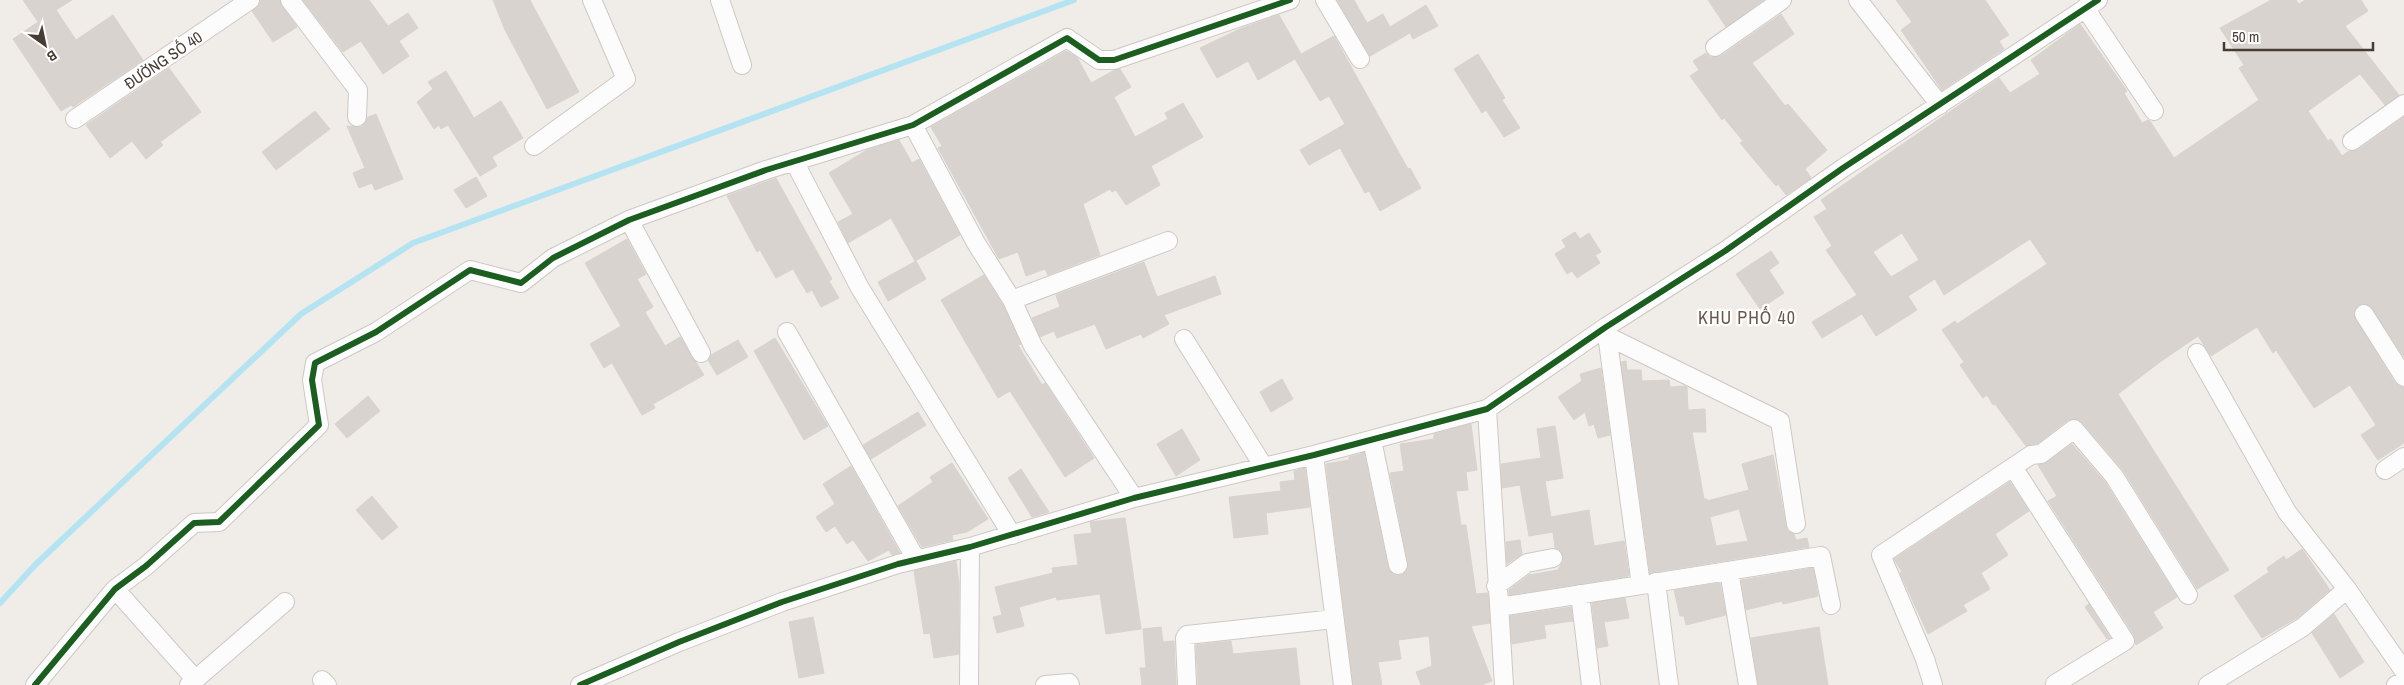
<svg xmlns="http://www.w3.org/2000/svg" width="2404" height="685" font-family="'Archivo Narrow',sans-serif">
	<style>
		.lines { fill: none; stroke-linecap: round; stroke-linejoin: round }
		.stream { stroke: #b4e4f2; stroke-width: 6 }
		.building { fill: #d8d3cf; stroke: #d9d3ce; fill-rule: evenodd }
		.street-casing { stroke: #cdc8c4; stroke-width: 20 }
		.street { stroke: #fdfcfc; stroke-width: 18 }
		.cycleway-casing { stroke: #fff; stroke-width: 9 }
		.cycleway { stroke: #1b5e20; stroke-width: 6 }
		.labels { text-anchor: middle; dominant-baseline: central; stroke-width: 4.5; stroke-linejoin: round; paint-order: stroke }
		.street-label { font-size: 16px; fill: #473c34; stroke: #fff }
		.neighbourhood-label { font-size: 18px; letter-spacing: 1px; fill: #6a584a; stroke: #fff }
	</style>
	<rect width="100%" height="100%" fill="#f0ece8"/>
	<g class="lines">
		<path class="stream" d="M0,603l36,-39 265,-250 112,-71 661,-243"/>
	</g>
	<path class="building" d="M23,0h49l-16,10 20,30 37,-25 30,45 -70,47 -2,-2 -10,6 -48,-72 25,-17z
		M261,0h19l2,6 15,21 -24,15 -21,-31 7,-6z
		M303,0h66l19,26 20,-13 10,15 -19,13 10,15 -26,18 -22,-33 -18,11z
		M493,0h37l49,92 -32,17 -42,-79z
		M1337,0h17l13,23 16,-9 7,13 36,-22 12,21 -25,13 -3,-6 -40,23z
		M1708,0h56l-38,27z
		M1896,0h89l24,35 -10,6 5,8 -62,41 -41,-60 11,-8z
		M2271,0h25l3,4 6,-4h56l7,11 -23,15 54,69 -14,10 -25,-31 -52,37 20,30 3,-2 11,17 7,-5 9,-1 46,-33v240l-35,-52h-10l-6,9 42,69 9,5v55l-26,17 -17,-25 15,-10 -26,-40 -36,23 -38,-58 -3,3 -16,-26 -46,29 -13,-20 -38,26 -42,32 111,176 -32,19 -74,-119 -41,-48 -5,-3 -9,1 -31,24 -11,2 -31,-42 -2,1 -6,-10 -4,3 -8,-11 -15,-22 4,-3 -22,-32 13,-9 2,3 90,-60 -17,-25 -86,56 -9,-16 -27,17 9,14 -41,26 -14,-22 -40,24 -10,-16 45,-27 -31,-45 6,-4 -18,-29 13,-8 -6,-9 178,-122 11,15 30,-19 -9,-14 49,-36 47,67 -3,2 18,30 6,-3 2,1 24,37 85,-58 -20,-32 5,-3 -24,-37zM1902,233l17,27 -28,17 -18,-25z
		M1781,14l13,20 -42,29 33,43 3,-2 39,46 -22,19 6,9 -25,17 -8,-11 -2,2 -36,-43 3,-2 -19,-23 -2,2 -32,-44 9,-6 -6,-9 13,-8 5,4 10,-1z
		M1279,15l22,39 33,-18 74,133 2,-1 11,20 -41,23 -11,-20 -4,2 -25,-45 -31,17 -9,-15 45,-26 -16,-28 -9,5 -25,-42 -37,21 -10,-19 -31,17 -17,-30 42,-20z
		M1066,51l11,6 14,26 22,-12 7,-2 11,18 -17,10 21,40 33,-18 -3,-6 18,-10 20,34 -52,29 9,19 -34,20 -10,-15 -4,2 -2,-3 -27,15 17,51 -52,20 -3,-6 -19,7 -8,-24 -19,7 -61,-111 4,-2 -11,-19z
		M1478,54l27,44 -3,2 18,28 -16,9 -18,-27 -4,3 -28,-44z
		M169,68l32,44 -41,30 3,3 -17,14 -14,-18 -22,17 -24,-33z
		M446,71l28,47 27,-17 22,37 -31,19 5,9 -17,10 -32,-51 -7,4 -2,-4 -5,4 -17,-27 16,-13 -5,-7z
		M315,111l15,18 -54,41 -14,-18z
		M376,114l27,65 -28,11 -3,-7 -13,5 -6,-15 12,-5 -18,-42 15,1 6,-10z
		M899,140l13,23 7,-4 41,76 -45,26 -24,-43 -43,25 -10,-21 15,-8 -24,-41 38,-23z
		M476,177l11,19 -21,12 -12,-18z
		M776,178l56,101 -3,2 10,17 -18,9 -9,-17 -5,3 -14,-24 -17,9 -16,-28 -3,2 -30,-56z
		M1575,232l5,7 9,-6 12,19 -6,3 5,8 -23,15 -5,-7 -5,3 -12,-20 11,-7 -4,-7z
		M627,239l19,35 -9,5 16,28 -8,5 20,34 15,-9 24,38 -51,29 2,4 -13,7 -30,-52 -8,5 -14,-24 31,-18 -36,-63z
		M1771,251l8,12 -10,7 15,23 -24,16 -24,-35z
		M916,261l10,18 -38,22 -10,-19z
		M1144,262l13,35 58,-21 6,18 -57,21 5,9 -26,14 -2,-4 -35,15 -11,-25 -38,14 -3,-7 -14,6 -8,-19 28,-11 -4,-12z
		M984,275l19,30 18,39 -3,1 24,40 3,-2 49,75 -29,19 -55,-86 -12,7 -57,-98z
		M775,338l53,88 -24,14 -50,-89z
		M738,340l10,17 -31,18 -9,-15 3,-5z
		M1626,361l1,9h14l1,11 27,-1 1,7 15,-1 2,1 1,23 17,-1 1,23h-14l12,67h3v2l42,-11 -7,-26 31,-9 13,71 2,5 6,3 2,6 11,-2 2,9 -159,26 -29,-211zM1739,509l9,32 -32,5 -6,-29z
		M1601,368l9,67 -12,3 -4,-14 -5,2 -4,-14 -11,8 -16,-23 24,-16 -2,-7z
		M1282,379l11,20 -22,13 -11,-20z
		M368,396l12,15 -33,27 -12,-14z
		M918,412l8,13 -55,34 -8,-14z
		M1471,424l6,46 -11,2 2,18 -12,1 5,34h5l10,69 12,-1 2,30 -19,3 21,55 -11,4h-60l-5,-13 16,-6 -3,-30 -31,4 3,19 -23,3 4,23h-29l-27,-221 23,-4v-3l15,-4 24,114 6,8h7l7,-6v-6l-18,-90 14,-2 -4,-27 34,-5v-5z
		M1555,426l8,52 -18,3 6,36 38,-7 5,36 30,-5 5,35 -120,19v-5l20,-15 29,-5 5,-9 -2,-10 -6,-3 -2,-16 -24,4 -9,-51 -18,3 -1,-24 40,-6 -4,-29z
		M1182,429l18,31 -24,16 -19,-32z
		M2072,444l33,38 72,115 -24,15 10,16 -27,17 -2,-10 -86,-134 9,-5 -19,-31 9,-3z
		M952,463l36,56 -21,13 -15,3 1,5 -31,7 -24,-41 35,-24 -3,-5z
		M851,466l49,87 -8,2 -3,-5 -21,11 -15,-21 -6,4 -12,-18 -9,6 -10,-15 19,-13 -12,-20z
		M1305,468l5,39 -44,6 2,21 -34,4 -5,-41 52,-6 -1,-9 15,-2 -1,-9z
		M1021,469l28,43 -17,5 -24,-39z
		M2010,482l19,29 -34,23 13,21 -27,18 9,16 -27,16 4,6 -39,23 -28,-61 2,-1 -8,-13z
		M372,496l26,31 -16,13 -26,-30z
		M1125,518l16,111 -35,5 -6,-40 -43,6 -1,-3 -37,10 5,19 -27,7 -4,-16 9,-2 -7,-28 58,-14 -1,-5 26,-3 -4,-30 18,-2 -2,-11z
		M1520,540l2,14 -15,10 -1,-22z
		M2302,549l28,41 -33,28 -35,20 -28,-42 35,-24 -2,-4 17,-12 2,4z
		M956,561l3,23v70l-25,4 -4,-25 -6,1 -10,-63z
		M1813,568l5,28 -35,8 -1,-3 -36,9 -5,-30z
		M1720,583l6,32 -40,10 -2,-9h-4l-6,-26z
		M1625,598l4,20 -25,4 4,24 -11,2 -5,-45z
		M2089,604l21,34 -3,1 -22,-32z
		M1571,607l2,14 -29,4 2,13 -34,6 -2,-28z
		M2334,614l30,48 -24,16 -28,-45z
		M813,617l11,56 -25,5 -10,-56z
		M1161,627l2,15 11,-1 2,44h-34l-2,-17h6l-3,-39z
		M1819,627l9,58h-70l-7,-47z
		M1231,641l2,13 63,-6 4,37h-102l-2,-40z"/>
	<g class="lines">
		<g class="street-casing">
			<path id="street" d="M290,0l68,90 -1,27
				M720,0l22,65
				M1325,0l35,59
				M1858,0l82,105
				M2085,8l69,103
				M1715,47l67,-47
				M75,119l175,-119
				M913,125l63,118 36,57 21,46 101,152
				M2352,141l52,-37
				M534,146l92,-67 -34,-79
				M794,161l66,127 152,247
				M629,220l72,133
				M1012,300l156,-59
				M2364,314l40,63
				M1606,327l35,258 180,-29 10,49
				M787,332l129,227
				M1607,336l173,85 16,103
				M1184,339l80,128
				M2197,353l90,159 60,77 57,82
				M1487,409l17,276
				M1372,440l26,125
				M1314,455l29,230
				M2013,467l112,174 -70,43
				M2385,470l19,-13
				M1729,571l19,114
				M1656,582l13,103
				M1496,586l31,-23 26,-5
				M115,589l80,90
				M1580,594l11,91
				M1499,607l142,-22
				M322,680l5,5
				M35,685l80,-96 31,-23 48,-43 25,-1 100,-97 -7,-45 3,-17 61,-31 94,-62 51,13 32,-25 76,-38 137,-50 147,-45 154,-87 32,22h15l176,-60
				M189,685l96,-83
				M580,685l99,-43 103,-40 116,-38 72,-17 164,-49 180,-43 173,-46 119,-82 119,-76 118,-83 255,-168
				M969,685l1,-138
				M1045,685l24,-2 1,2
				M1187,685l-2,-47 2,-3 147,-16
				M1933,685l-8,-26 -44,-104 150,-100 10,-1 33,-25 40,47 74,119
				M2208,685l95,-58 44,-38
				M2396,685l8,-4"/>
		</g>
		<use href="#street" class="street"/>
		<g class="cycleway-casing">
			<path id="cycleway" d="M35,685l80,-96 31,-23 48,-43 25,-1 100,-97 -7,-45 3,-17 61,-31 94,-62 51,13 32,-25 76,-38 137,-50 147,-45 154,-87 32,22h15l176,-60
				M580,685l99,-43 103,-40 116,-38 72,-17 164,-49 180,-43 173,-46 119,-82 119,-76 118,-83 255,-168"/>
		</g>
		<use href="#cycleway" class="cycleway"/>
	</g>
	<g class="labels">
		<g class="street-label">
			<text transform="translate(163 60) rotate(-34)">ĐƯỜNG SỐ 40</text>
		</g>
		<g class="neighbourhood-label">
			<text x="1747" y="317">KHU PHỐ 40</text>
		</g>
	</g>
	<g transform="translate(45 45) rotate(147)" stroke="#ffffff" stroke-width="4" paint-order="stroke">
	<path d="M0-4L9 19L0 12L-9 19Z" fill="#473c34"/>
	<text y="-8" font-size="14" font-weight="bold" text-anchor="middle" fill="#473c34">B</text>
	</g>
	<path d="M2224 42v8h149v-8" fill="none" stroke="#473c34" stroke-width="2.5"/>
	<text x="2232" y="42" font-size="15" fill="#473c34" stroke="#ffffff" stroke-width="4" paint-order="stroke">50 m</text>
</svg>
